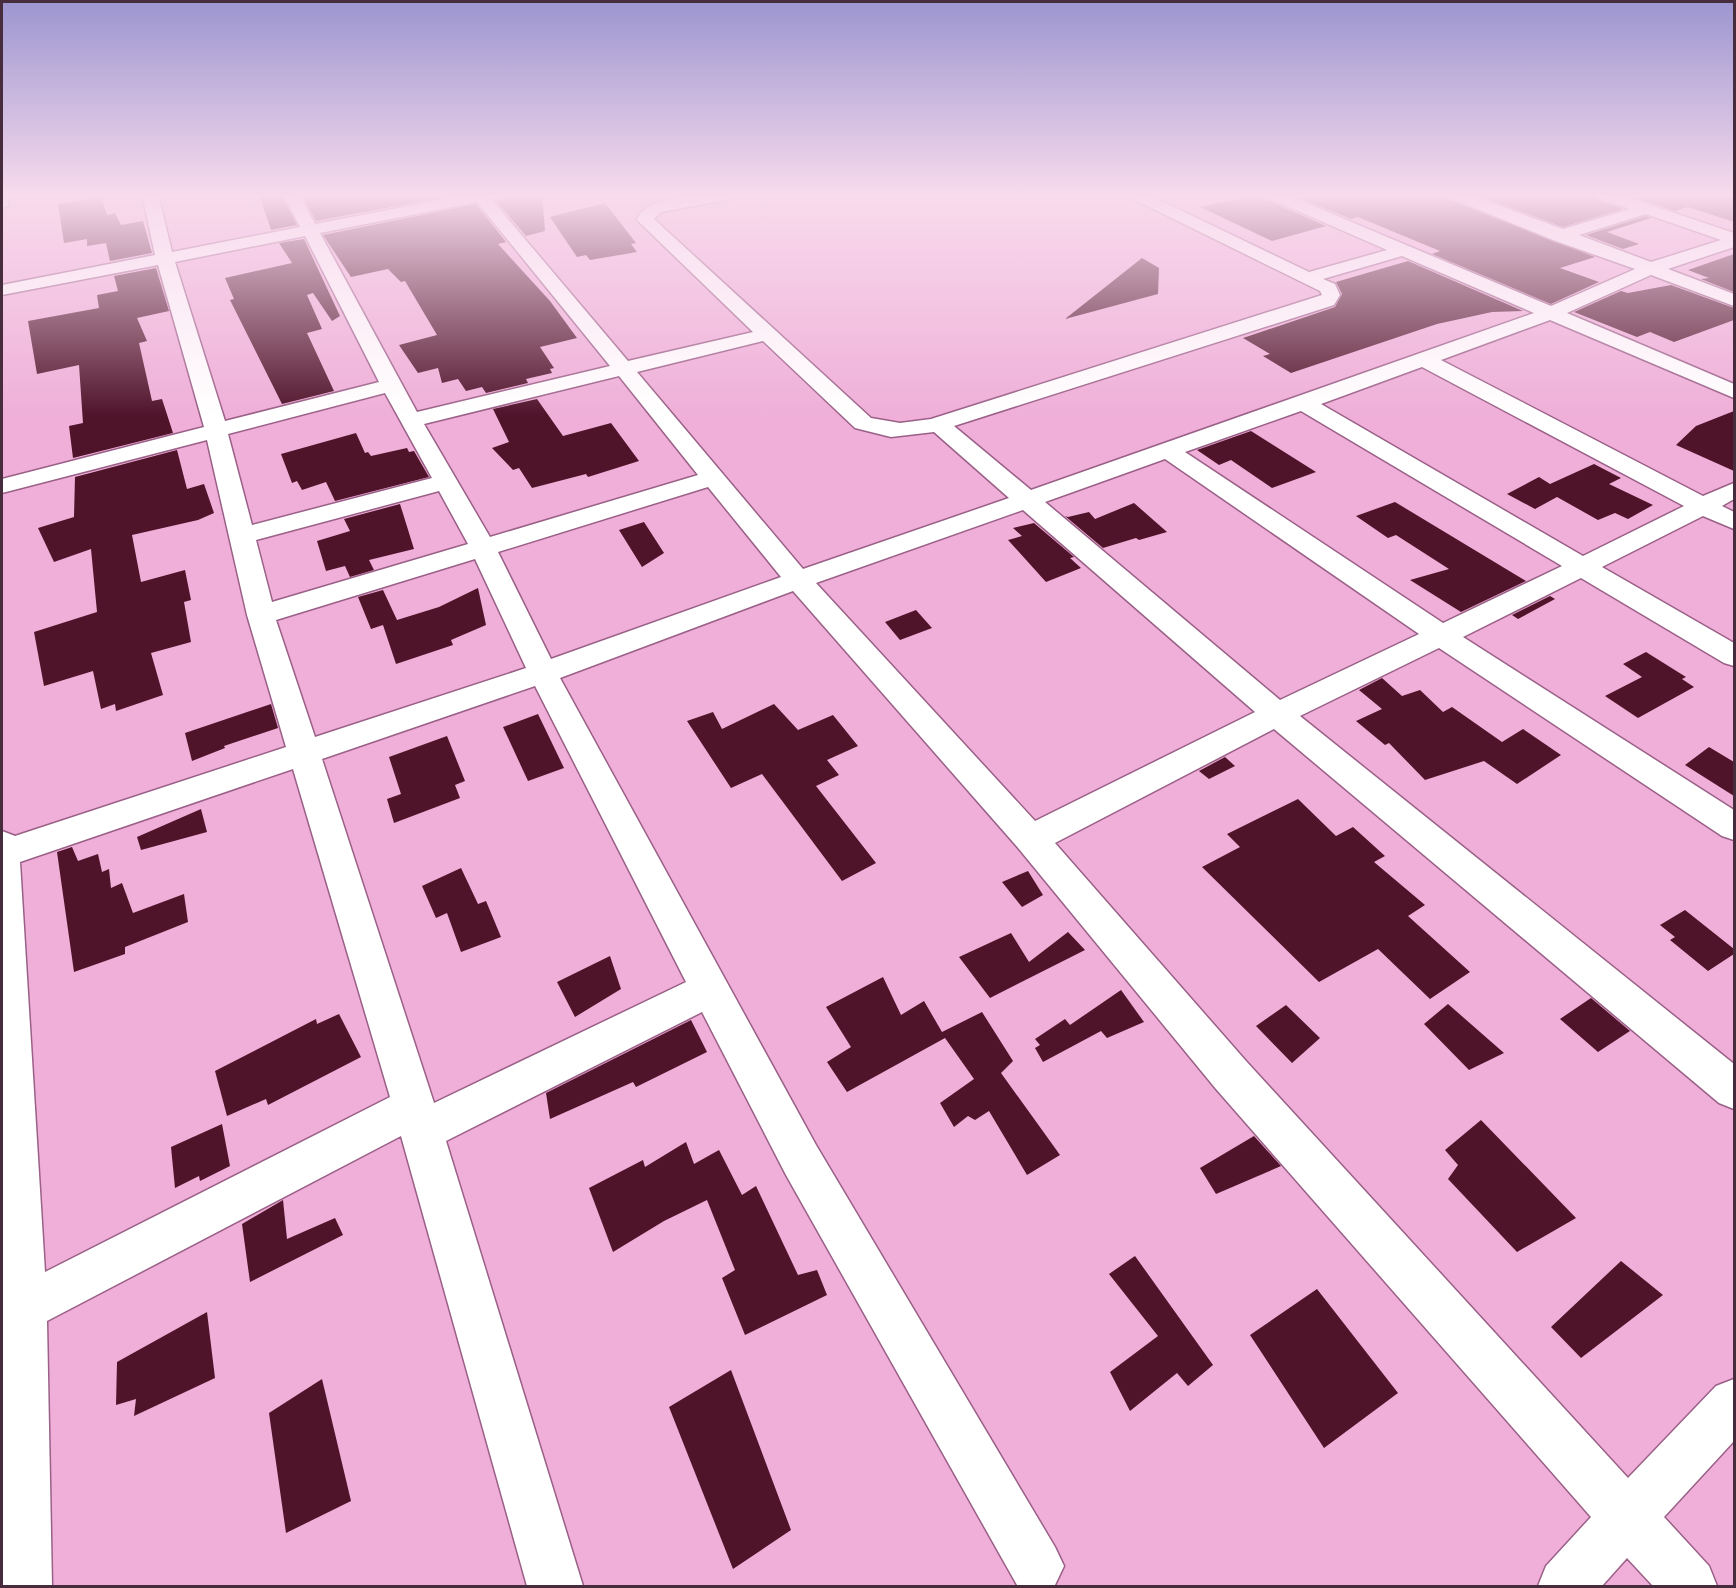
<svg xmlns="http://www.w3.org/2000/svg" width="1736" height="1588" font-family="'Fira Sans Condensed',sans-serif">
	<style>
		.building { fill: #4f132a }
		.lines { fill: none; stroke-linecap: round; stroke-linejoin: round }
		.minor-casing { stroke: #9a6087; stroke-width: 3 }
		.minor { fill: #fff; fill-rule: evenodd }
	</style>
	<rect width="100%" height="100%" fill="#efafd8"/>
	<path class="building" d="M259,194h22l16,31 -26,5z
		M301,194h159l-144,27z
		M506,194h36l3,37 -19,5 -30,-35 7,-2z
		M1261,194l4,5 61,27 -54,15 -72,-34z
		M1290,194h154l3,5 148,58 -35,11 39,14 -48,22 -119,-50 8,-3 -82,-34 -7,2z
		M1474,194h119l3,5 27,10 -60,18z
		M1624,194h110v28l-46,-15 -13,4z
		M101,197l6,18 8,-2 6,12 22,-4 9,32 -42,8 -4,-18 -19,3v-7l-23,4 -6,-39z
		M605,203l31,40 -5,1 6,8 -47,8 -4,-5 -9,2 -27,-40z
		M476,204l30,38 -8,2 52,57 27,37 -37,9 14,21 -4,1 2,4 -26,6 2,4 -42,10 -4,-6 -16,4 -8,-12 -16,4 -4,-15 -20,5 -19,-28 38,-10 -32,-54 -4,1 -13,-13 -37,8 -28,-42z
		M1646,216l5,2 -44,14 32,12 -16,5 -37,-14z
		M304,239l36,77 -8,5 -19,-28 -6,2 15,34 -15,4 27,58 -52,13 -52,-104 4,-1 -9,-21 67,-15 -13,-20z
		M1734,254v38l-33,-13 8,-1 -21,-8z
		M1142,258l17,10 -1,26 -93,25z
		M1408,261l115,50 -31,1 -55,12 -146,49 -28,-17 7,-2 -27,-16 92,-31 7,-13 -6,-12z
		M156,268l13,43 -32,7 10,23 -8,2 13,58 10,-2 11,34 -100,25 -4,-32 14,-3 -4,-58 -42,9 -9,-53 71,-13 -2,-13 21,-4 -4,-15z
		M1671,285l63,23v12l-60,22 -24,-10 -13,5 -63,-25 47,-21 7,2z
		M537,399l26,37 48,-13 28,38 -51,16 -2,-3 -54,14 -13,-20 -6,2 -21,-22 17,-6 -16,-33z
		M1734,411v60l-58,-26 20,-19z
		M1251,431l65,41 -44,16 -41,-28 -12,5 -22,-15z
		M356,433l9,20 3,-1 3,4 36,-8 2,4 5,-1 15,26 -94,24 -9,-19 -24,8 -5,-9 -5,2 -11,-29z
		M177,450l10,39 17,-5 10,29 -16,7 -66,15 9,47 44,-12 6,30 -7,2 7,40 -40,11 12,42 -47,16 -1,-7 -14,5 -8,-38 -49,15 -10,-54 63,-20 -6,-63 -37,13 -16,-34 36,-11 1,-40z
		M1594,464l27,14 -12,6 44,21 -25,14 -13,-6 -17,7 -41,-23 -22,12 -28,-15 32,-17 11,7z
		M1395,502l121,73 10,6 -65,31 -51,-32 39,-11 -53,-34 -8,3 -32,-22z
		M1134,503l33,29 -28,8 -3,-2 -33,10 -38,-32 3,1 21,-5 6,7z
		M400,504l14,45 -45,11 5,10 -24,7 -5,-11 -19,5 -9,-30 33,-10 -6,-12z
		M644,522l20,31 -22,14 -23,-37z
		M1034,523l40,34 -4,1 11,10 -35,14 -38,-42 14,-4 -9,-8z
		M478,588l8,37 -35,15 2,5 -57,19 -13,-39 -12,4 -13,-32 25,-7 14,30 42,-13z
		M1550,596l5,3 -37,20 -6,-4z
		M916,610l16,18 -32,12 -15,-18z
		M1646,652l40,25 -4,2 12,8 -56,31 -33,-22 37,-19 -19,-13z
		M1382,678l20,18 18,-6 23,22 9,-5 50,35 21,-13 38,26 -44,29 -33,-23 -59,19 -36,-37 -4,2 -29,-24 26,-12 -23,-19z
		M271,704l7,24 -54,18 1,2 -33,13 -7,-28z
		M774,704l24,26 35,-15 25,31 -31,14 12,15 -23,11 60,77 -34,18 -80,-107 -31,14 -44,-67 26,-9 9,17z
		M538,714l26,54 -36,13 -25,-54z
		M447,736l18,45 -10,4 5,13 -66,25 -7,-24 14,-5 -12,-37z
		M1709,747l25,15v34l-49,-31z
		M1225,757l10,9 -26,13 -10,-8z
		M1298,799l38,37 17,-9 32,29 -11,6 51,43 -17,11 62,56 -40,27 -52,-50 -59,33 -117,-115 38,-20 -13,-13z
		M201,809l6,23 -66,18 -4,-13z
		M72,847l6,14 20,-7 4,18 7,-3 2,19 11,-5 11,30 51,-19 4,28 -63,25v7l-51,18 -17,-120z
		M461,868l17,36 8,-3 15,36 -40,15 -14,-39 -11,5 -14,-32z
		M1028,871l15,24 -21,12 -20,-25z
		M1685,910l49,39v5l-26,17 -38,-31 5,-3 -15,-12z
		M1068,932l17,18 -95,48 -31,-41 52,-24 18,29z
		M610,956l11,33 -46,28 -18,-35z
		M883,977l18,38 23,-14 18,31 40,-20 31,49 -12,12 59,82 -33,20 -38,-64 -14,9 -7,-4 -14,11 -14,-24 34,-24 -29,-41 -98,54 -20,-30 24,-15 -25,-40z
		M1121,990l23,32 -37,16 -6,-7 -58,31 -8,-14 5,-3 -5,-6 30,-20 5,6z
		M1591,998l39,33 -32,21 -38,-33z
		M1448,1004l56,49 -35,17 -45,-46z
		M1286,1005l34,33 -28,25 -36,-37z
		M339,1014l22,43 -93,48 -2,-6 -39,17 -12,-45 101,-52 1,5z
		M691,1020l16,32 -71,35 -3,-5 -83,37 -4,-26z
		M1481,1120l95,98 -59,34 -69,-73 10,-14 -13,-15z
		M222,1124l8,42 -30,15 -1,-5 -24,12 -4,-41z
		M1254,1136l27,30 -65,28 -16,-26z
		M686,1142l8,22 25,-14 23,45 14,-9 42,89 19,-5 10,25 -82,40 -23,-57 13,-8 -28,-70 -43,21 -51,31 -24,-64 54,-28 2,7z
		M283,1200l4,39 48,-21 8,17 -93,47 -8,-58z
		M1135,1256l78,109 -25,21 -11,-13 -47,38 -20,-39 48,-36 -49,-62z
		M1621,1261l42,34 -82,63 -30,-31z
		M1317,1289l81,104 -74,55 -74,-113z
		M207,1312l8,66 -81,38 2,-17 -20,6 1,-43z
		M731,1370l60,160 -58,39 -64,-162z
		M322,1379l29,122 -65,32 -17,-120z"/>
	<g class="lines">
		<g class="minor-casing">
			<path id="minor" d="M2,194h8l-2,12 -6,2z
				M142,194h16l14,58 128,-25 -17,-33h16l16,30 156,-30h33l-2,3 -10,3 136,161 125,-29 -116,-112c5,-25 79,-26 101,-26l-8,5 -69,13 -7,7 217,199 29,5 31,-4 391,-124 -2,-4 -191,-94 -2,-3h20l162,78 78,-22 -121,-53 -2,-3h21l266,112 84,-37 -82,-29 -105,-43 -2,-3h22l95,35 67,-20 -33,-12 -2,-3h23l116,39v14l-66,22 66,25v12l-83,-31 -84,38 167,71v14l-184,-78 -109,40 262,136 31,-13v16l-12,7 12,6v17l-31,-13 -101,51 132,76v23l-10,-3 -143,-85 -118,59 271,173v30l-12,-4 -283,-188 -139,68 434,348v45l-15,-6 -445,-374 -219,114 191,218 382,417 88,-92 18,-7v62l-70,76 45,49 8,20h-64l-26,-28 -25,28h-64l8,-20 45,-49 -375,-428 -197,-240 -226,-258 -233,87 256,467 239,402 9,19 -9,19h-38l-231,-410 -84,-163 -256,129 137,445h-56l-126,-450 -354,185 5,265h-50v-755l13,5 271,-89 -39,-132 -40,-175 -205,53v-14l202,-52 -46,-162 -156,30v-10l153,-30zM477,202l133,164 -193,46 -97,-179zM1646,214l75,26 -70,22 -72,-27zM305,236l74,146 -154,39 -50,-159zM1402,256l132,57 -503,177 -77,-64 380,-121 6,-10 -5,-11 -12,-5zM763,341l92,87 36,9 43,-5 75,66 -206,71 -166,-197zM1422,367l262,139 -101,50 -262,-152zM619,376l79,99 -208,62 -66,-113zM385,393l47,85 -180,47 -24,-91zM1301,411l261,155 -119,57 -258,-171zM1165,459l254,175 -139,66 -235,-198zM708,487l73,90 -230,82 -53,-107zM439,491l29,53 -196,58 -16,-62zM1023,510l232,202 -220,109 -219,-238zM475,559l51,109 -211,69 -39,-117zM535,686l151,296 -252,121 -112,-344zM293,769l97,328 -345,175 -25,-410z"/>
		</g>
		<use href="#minor" class="minor"/>
	</g>
	<linearGradient id="sky" x2="0" y2="1"><stop stop-color="#9c95d0"/><stop offset="0.47" stop-color="#f8dbed"/><stop offset="1" stop-color="#f8dbed" stop-opacity="0"/></linearGradient>
	<rect width="1736" height="416" fill="url(#sky)"/>
	<rect width="1736" height="1588" fill="none" stroke="#462c3d" stroke-width="6"/>
</svg>
